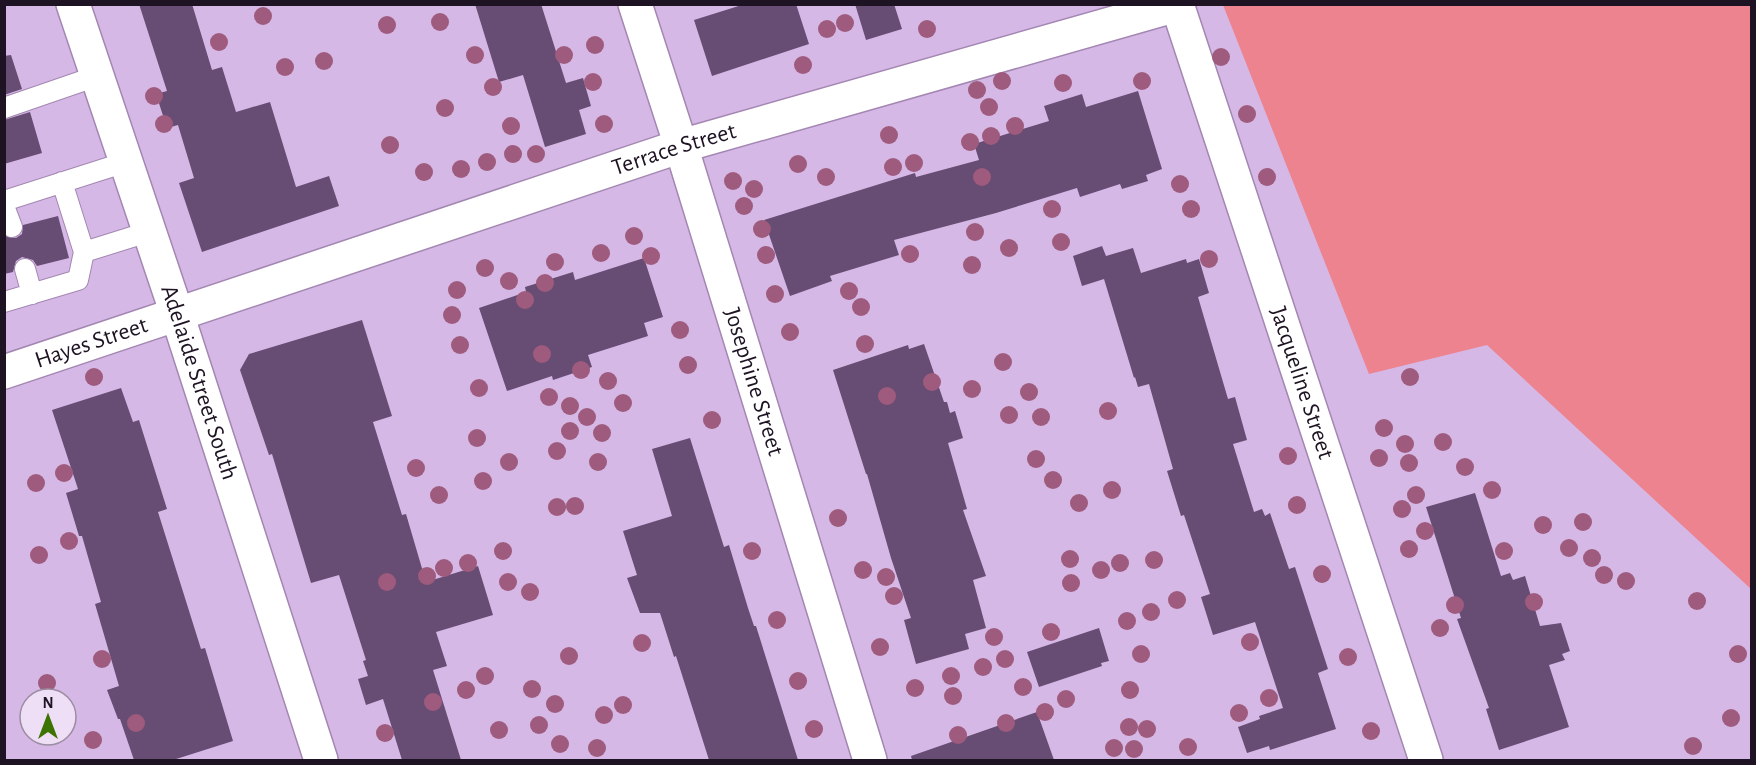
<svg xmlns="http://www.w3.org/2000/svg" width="1756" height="765" font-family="'Alegreya Sans',sans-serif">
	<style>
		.green { fill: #ec838e }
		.building { fill: #674c74 }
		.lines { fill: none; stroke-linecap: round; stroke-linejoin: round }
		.lane-casing { stroke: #a387b2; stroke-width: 22 }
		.street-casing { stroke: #a387b2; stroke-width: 36 }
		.secondary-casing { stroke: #a387b2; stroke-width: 36 }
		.lane { stroke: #fff; stroke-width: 20 }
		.street { stroke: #fff; stroke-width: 33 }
		.secondary { stroke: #fff; stroke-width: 33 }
		.tree { fill: #9e5b7d }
		.labels { text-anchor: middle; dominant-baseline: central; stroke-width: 6; stroke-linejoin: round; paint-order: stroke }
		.street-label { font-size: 24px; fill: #1e1323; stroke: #eedff7 }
	</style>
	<rect width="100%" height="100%" fill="#d6b8e6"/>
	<path class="green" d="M1223,5h528v584l-264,-244 -118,29z"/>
	<path class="building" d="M139,4h53l20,66 10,-3 14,45 34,-10 26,85 33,-11 10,30 -137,46 -23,-69 15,-5 -16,-53 -11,3 -11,-34 11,-3z
		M475,4h66l25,79 17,-5 8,28 -12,4 7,24 -41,13 -22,-72 -24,7z
		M745,4h51l13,40 -97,32 -18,-56z
		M855,4h39l8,25 -36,11z
		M11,55l11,34 -18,6v-39z
		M1138,91l24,78 -16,6 2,6 -26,8 -2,-5 -40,13 -3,-9 -81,25 -102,27 5,15 -69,21 2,5 -42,15 -26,-76 151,-47 1,4 63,-17 -5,-16 75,-23 -5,-15 38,-12 4,13z
		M30,112l12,41 -38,11v-44z
		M58,216l11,42 -32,8 -4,-6 -11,-3 -6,4 -3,11 -9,2v-38l12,2 6,-4 1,-9z
		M1102,246l4,10 27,-8 8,25 45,-14 1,4 12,-4 10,34 -11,4 30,102 7,-2 12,43 -14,4 21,68 8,-3 3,7 5,-3 19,56 6,-2 33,102 -10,4 18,56 -66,21 -1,-4 -22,7 -9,-26 22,-8 -1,-3 24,-8 -28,-86 -42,13 -12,-38 9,-3 -26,-79 -3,1 -14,-45 6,-2 -24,-85 -11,3 -3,-10 -1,1 -30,-99 -22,7 -9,-30z
		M644,258l19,59 -19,6 4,13 -60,19 4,12 -39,13 -1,-4 -45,15 -28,-83 47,-16 -1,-5 48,-15 2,8z
		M362,320l30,96 -19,6 29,93 4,-1 20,68 52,-16 15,49 -57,17 11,34 -14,4 28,90h-59l-19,-61 -17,6 -8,-26 10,-3 -5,-15 3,-1 -27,-85 -28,8 -39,-129 -3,1 -29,-85 9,-16z
		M924,344l20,58h3l3,11 5,-2 8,27 -15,5 19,66 -4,1 23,66 -13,4 13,48 -21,6 4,15 -53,15 -12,-44 7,-2 -20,-60 -24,-84h-1l-33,-104 75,-25 1,4z
		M121,388l12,34 6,-2 28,89 -9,3 43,137 4,-1 28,93 -60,19h-39l-14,-41h-2l-11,-29 12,-4 -24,-82 6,-2 -19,-66h-3l-13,-43 12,-4 -26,-79z
		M690,438l34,109 5,-2 19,63 6,18h2l42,134h-89l-33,-104 -2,1 -14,-44h-20l-13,-35 10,-3 -14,-44 49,-15 -20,-67z
		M1475,493l26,83 9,-3 3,7 12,-4 15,50 21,-3 9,28 -8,3 3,6 -16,5 20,62 -70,23 -13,-41 3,-1 -32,-89 4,-1 -35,-111z
		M1099,628l10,33 -8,2 1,3 -63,21 -12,-35z
		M1037,712l17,48h-142l-1,-4z"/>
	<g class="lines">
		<g class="lane-casing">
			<path id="lane" d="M4,108l93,-32
				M4,201l122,-39
				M4,206l8,21
				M84,252l64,-20
				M25,269l7,25
				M4,302l74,-22 6,-28 -22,-70"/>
		</g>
		<g class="street-casing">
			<g id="street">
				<path id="s1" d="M635,4l46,142 189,614"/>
				<path id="s2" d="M1177,4l249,756"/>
				<path id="s3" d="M4,372l677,-226 496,-141"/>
			</g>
		</g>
		<g class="secondary-casing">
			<g id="secondary">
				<path id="s4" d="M73,4l104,310 144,446"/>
			</g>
		</g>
		<use href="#lane" class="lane"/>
		<use href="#street" class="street"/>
		<use href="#secondary" class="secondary"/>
	</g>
	<g class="tree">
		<circle cx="263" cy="16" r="9"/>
		<circle cx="440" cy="22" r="9"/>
		<circle cx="845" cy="23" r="9"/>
		<circle cx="387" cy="25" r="9"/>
		<circle cx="827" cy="29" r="9"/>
		<circle cx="927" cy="29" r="9"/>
		<circle cx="219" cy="42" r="9"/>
		<circle cx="595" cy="45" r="9"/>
		<circle cx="475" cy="55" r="9"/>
		<circle cx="564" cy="55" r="9"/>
		<circle cx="1221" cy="57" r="9"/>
		<circle cx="324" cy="61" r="9"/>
		<circle cx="803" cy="65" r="9"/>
		<circle cx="285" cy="67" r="9"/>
		<circle cx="1002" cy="81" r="9"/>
		<circle cx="1142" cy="81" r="9"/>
		<circle cx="593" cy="82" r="9"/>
		<circle cx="1063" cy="83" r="9"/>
		<circle cx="493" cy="87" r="9"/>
		<circle cx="977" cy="90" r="9"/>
		<circle cx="154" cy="96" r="9"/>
		<circle cx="989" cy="107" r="9"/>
		<circle cx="445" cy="108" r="9"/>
		<circle cx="1247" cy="114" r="9"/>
		<circle cx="164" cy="124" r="9"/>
		<circle cx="604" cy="124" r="9"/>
		<circle cx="511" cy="126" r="9"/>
		<circle cx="1015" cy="126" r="9"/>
		<circle cx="889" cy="135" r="9"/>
		<circle cx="991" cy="136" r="9"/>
		<circle cx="970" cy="142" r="9"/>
		<circle cx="390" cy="145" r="9"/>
		<circle cx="513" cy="154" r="9"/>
		<circle cx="536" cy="154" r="9"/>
		<circle cx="487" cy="162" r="9"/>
		<circle cx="914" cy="163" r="9"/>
		<circle cx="798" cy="164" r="9"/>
		<circle cx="893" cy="167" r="9"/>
		<circle cx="461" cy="169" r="9"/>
		<circle cx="424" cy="172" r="9"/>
		<circle cx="826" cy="177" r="9"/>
		<circle cx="982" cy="177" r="9"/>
		<circle cx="1267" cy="177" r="9"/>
		<circle cx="733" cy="181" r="9"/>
		<circle cx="1180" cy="184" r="9"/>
		<circle cx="754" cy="189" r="9"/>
		<circle cx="744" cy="206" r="9"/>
		<circle cx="1052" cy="209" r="9"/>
		<circle cx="1191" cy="209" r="9"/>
		<circle cx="762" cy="229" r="9"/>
		<circle cx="975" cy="232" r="9"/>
		<circle cx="634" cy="236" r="9"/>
		<circle cx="1061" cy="242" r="9"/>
		<circle cx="1009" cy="248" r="9"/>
		<circle cx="601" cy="253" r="9"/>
		<circle cx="910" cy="254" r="9"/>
		<circle cx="766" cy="255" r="9"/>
		<circle cx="651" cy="256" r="9"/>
		<circle cx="1209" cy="259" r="9"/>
		<circle cx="555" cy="262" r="9"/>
		<circle cx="972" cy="265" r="9"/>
		<circle cx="485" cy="268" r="9"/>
		<circle cx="509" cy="281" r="9"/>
		<circle cx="545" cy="283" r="9"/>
		<circle cx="457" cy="290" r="9"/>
		<circle cx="849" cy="291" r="9"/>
		<circle cx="775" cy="294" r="9"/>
		<circle cx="525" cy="300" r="9"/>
		<circle cx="861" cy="307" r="9"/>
		<circle cx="452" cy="315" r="9"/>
		<circle cx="680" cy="330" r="9"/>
		<circle cx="790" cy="332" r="9"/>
		<circle cx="865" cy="344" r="9"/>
		<circle cx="460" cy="345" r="9"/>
		<circle cx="542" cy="354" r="9"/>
		<circle cx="1003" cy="362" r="9"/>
		<circle cx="688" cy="365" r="9"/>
		<circle cx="581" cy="370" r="9"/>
		<circle cx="94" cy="377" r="9"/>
		<circle cx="1410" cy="377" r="9"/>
		<circle cx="608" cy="381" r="9"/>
		<circle cx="932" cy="382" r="9"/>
		<circle cx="479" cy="388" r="9"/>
		<circle cx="972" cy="389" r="9"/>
		<circle cx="1029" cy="392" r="9"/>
		<circle cx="887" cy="396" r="9"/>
		<circle cx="549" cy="397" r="9"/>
		<circle cx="623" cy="403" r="9"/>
		<circle cx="570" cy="406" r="9"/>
		<circle cx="1108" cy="411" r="9"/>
		<circle cx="1009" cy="415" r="9"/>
		<circle cx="587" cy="417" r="9"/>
		<circle cx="1041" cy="417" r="9"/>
		<circle cx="712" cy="420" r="9"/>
		<circle cx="1384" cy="428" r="9"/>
		<circle cx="570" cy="431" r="9"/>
		<circle cx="602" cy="433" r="9"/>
		<circle cx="477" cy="438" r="9"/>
		<circle cx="1443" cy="442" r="9"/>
		<circle cx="1405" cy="444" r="9"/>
		<circle cx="557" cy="451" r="9"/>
		<circle cx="1288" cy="456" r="9"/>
		<circle cx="1379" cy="458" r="9"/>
		<circle cx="1036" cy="459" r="9"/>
		<circle cx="509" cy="462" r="9"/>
		<circle cx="598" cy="462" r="9"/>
		<circle cx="1409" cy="463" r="9"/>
		<circle cx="1465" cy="467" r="9"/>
		<circle cx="416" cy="468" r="9"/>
		<circle cx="64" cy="473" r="9"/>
		<circle cx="1053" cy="480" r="9"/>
		<circle cx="483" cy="481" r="9"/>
		<circle cx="36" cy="483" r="9"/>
		<circle cx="1112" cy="490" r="9"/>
		<circle cx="1492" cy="490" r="9"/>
		<circle cx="439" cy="495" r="9"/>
		<circle cx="1416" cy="495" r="9"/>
		<circle cx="1079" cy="503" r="9"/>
		<circle cx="1297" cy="505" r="9"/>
		<circle cx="575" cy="506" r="9"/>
		<circle cx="557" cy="507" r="9"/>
		<circle cx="1402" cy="509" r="9"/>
		<circle cx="838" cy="518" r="9"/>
		<circle cx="1583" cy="522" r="9"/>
		<circle cx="1543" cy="525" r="9"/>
		<circle cx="1425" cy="531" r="9"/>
		<circle cx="69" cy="541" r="9"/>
		<circle cx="1569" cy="548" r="9"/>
		<circle cx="1409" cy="549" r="9"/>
		<circle cx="503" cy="551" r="9"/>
		<circle cx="752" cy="551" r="9"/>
		<circle cx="1504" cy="551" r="9"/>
		<circle cx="39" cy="555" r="9"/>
		<circle cx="1592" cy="558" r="9"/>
		<circle cx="1070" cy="559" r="9"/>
		<circle cx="1154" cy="560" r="9"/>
		<circle cx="468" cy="563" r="9"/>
		<circle cx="1120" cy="563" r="9"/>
		<circle cx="444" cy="568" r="9"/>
		<circle cx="863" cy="570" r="9"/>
		<circle cx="1101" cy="570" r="9"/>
		<circle cx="1322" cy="574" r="9"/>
		<circle cx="1604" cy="575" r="9"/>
		<circle cx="427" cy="576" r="9"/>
		<circle cx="886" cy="577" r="9"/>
		<circle cx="1626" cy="581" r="9"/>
		<circle cx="387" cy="582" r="9"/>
		<circle cx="508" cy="582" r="9"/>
		<circle cx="1071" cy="583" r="9"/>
		<circle cx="530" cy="592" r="9"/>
		<circle cx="894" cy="596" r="9"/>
		<circle cx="1177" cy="600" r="9"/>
		<circle cx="1697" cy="601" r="9"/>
		<circle cx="1534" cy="602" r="9"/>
		<circle cx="1455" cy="605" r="9"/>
		<circle cx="1151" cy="612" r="9"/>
		<circle cx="777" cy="620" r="9"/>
		<circle cx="1127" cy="621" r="9"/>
		<circle cx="1440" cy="628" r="9"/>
		<circle cx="1051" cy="632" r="9"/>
		<circle cx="994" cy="637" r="9"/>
		<circle cx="1250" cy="642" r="9"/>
		<circle cx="642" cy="643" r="9"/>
		<circle cx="880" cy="647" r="9"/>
		<circle cx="1141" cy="654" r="9"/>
		<circle cx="1738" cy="654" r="9"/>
		<circle cx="569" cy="656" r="9"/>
		<circle cx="1348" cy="657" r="9"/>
		<circle cx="102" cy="659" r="9"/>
		<circle cx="1005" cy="659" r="9"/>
		<circle cx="983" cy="667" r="9"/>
		<circle cx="485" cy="676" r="9"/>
		<circle cx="951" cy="676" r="9"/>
		<circle cx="798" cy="681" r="9"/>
		<circle cx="47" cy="683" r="9"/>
		<circle cx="1023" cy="687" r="9"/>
		<circle cx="915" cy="688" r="9"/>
		<circle cx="532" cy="689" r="9"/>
		<circle cx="466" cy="690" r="9"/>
		<circle cx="1130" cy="690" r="9"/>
		<circle cx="953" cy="696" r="9"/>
		<circle cx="1269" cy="698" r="9"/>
		<circle cx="1066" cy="699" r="9"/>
		<circle cx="433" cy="702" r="9"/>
		<circle cx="555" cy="704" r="9"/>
		<circle cx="623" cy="705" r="9"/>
		<circle cx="1045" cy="712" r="9"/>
		<circle cx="1239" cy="713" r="9"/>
		<circle cx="604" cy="715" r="9"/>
		<circle cx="1731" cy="718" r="9"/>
		<circle cx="136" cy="723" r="9"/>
		<circle cx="1006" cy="723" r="9"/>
		<circle cx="539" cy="725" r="9"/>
		<circle cx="1129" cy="727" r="9"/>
		<circle cx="814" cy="729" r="9"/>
		<circle cx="1147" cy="729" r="9"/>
		<circle cx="499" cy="730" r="9"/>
		<circle cx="1371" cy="731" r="9"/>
		<circle cx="385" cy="733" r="9"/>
		<circle cx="958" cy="735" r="9"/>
		<circle cx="93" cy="740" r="9"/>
		<circle cx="560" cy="744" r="9"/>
		<circle cx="1693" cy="746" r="9"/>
		<circle cx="1188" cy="747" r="9"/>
		<circle cx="597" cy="748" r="9"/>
		<circle cx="1114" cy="748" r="9"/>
		<circle cx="1134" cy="749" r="9"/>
	</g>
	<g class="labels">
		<g class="street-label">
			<text stroke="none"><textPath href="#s3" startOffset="706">Terrace Street</textPath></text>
			<text stroke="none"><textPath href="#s3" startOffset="92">Hayes Street</textPath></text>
			<text stroke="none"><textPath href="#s4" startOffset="399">Adelaide Street South</textPath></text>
			<text stroke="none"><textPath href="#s1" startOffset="396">Josephine Street</textPath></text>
			<text stroke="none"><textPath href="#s2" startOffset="399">Jacqueline Street</textPath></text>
		</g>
	</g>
	<rect width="1756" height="765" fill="none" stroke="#1e1323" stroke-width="12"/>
	<g transform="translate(48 717)"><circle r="28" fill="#eedff7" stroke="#9b8da2" stroke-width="1.5"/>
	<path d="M0-4.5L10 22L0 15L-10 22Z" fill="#3d7300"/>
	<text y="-9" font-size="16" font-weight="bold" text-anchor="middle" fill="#1e1323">N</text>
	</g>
</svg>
